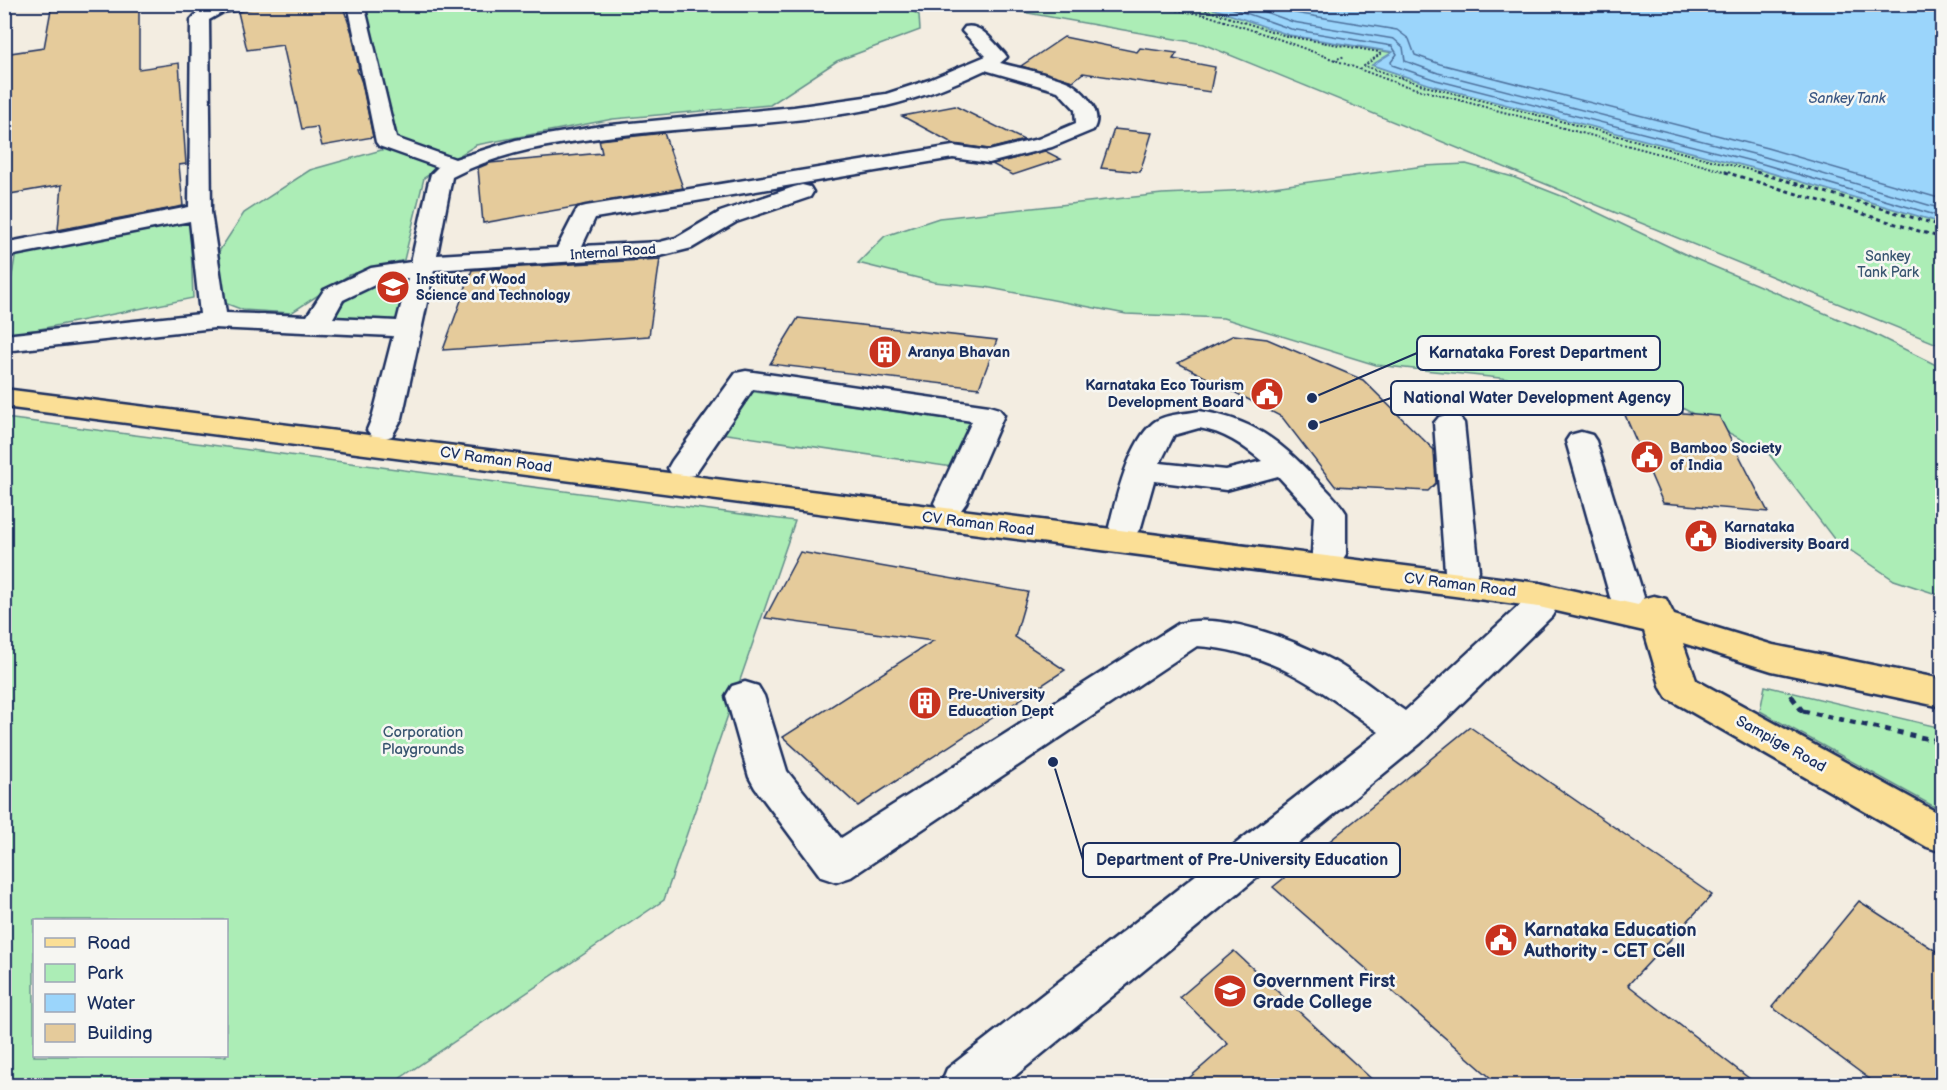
<svg xmlns="http://www.w3.org/2000/svg" width="1947" height="1090" font-family="'Balsamiq Sans',sans-serif">
	<style>
		.green { fill: #acedb6; stroke: #648e8a; stroke-width: 1.5; fill-rule: evenodd }
		.water { fill: #9bd5fb; stroke: #6893bc; stroke-width: 1.5 }
		.lines { fill: none; stroke-linecap: round; stroke-linejoin: round }
		.shore { stroke: #4e719d; stroke-width: 1.5 }
		.building { fill: #e5cb9b; stroke: #1b2f5e; stroke-width: 1.5 }
		.minor-casing { stroke: #1b2f5e; stroke-width: 5 }
		.major-casing { stroke: #1b2f5e; stroke-width: 5 }
		.path-far3 { stroke: #1b2f5e; stroke-width: 2; stroke-dasharray: 2 2; stroke-linecap: butt }
		.path-far2 { stroke: #1b2f5e; stroke-width: 3; stroke-dasharray: 4 4; stroke-linecap: butt }
		.path-far1 { stroke: #1b2f5e; stroke-width: 4; stroke-dasharray: 4.5 4.5; stroke-linecap: butt }
		.path { stroke: #1b2f5e; stroke-width: 5; stroke-dasharray: 6 6; stroke-linecap: butt }
		.minor { fill: #f6f6f2; fill-rule: evenodd }
		.major { fill: #fbdf96; fill-rule: evenodd }
		.labels { text-anchor: middle; dominant-baseline: central; stroke-width: 5; stroke-linejoin: round; paint-order: stroke }
		.far-water-label { font-size: 14px; font-style: italic; fill: #3b5885; stroke: #f6f6f2 }
		.far-street-label { font-size: 14px; fill: #1b2f5e; stroke: #f6f6f2 }
		.far-park-label { font-size: 14px; fill: #385570; stroke: #f6f6f2 }
		.far-poi-label { font-size: 14px; font-weight: bold; fill: #1b2f5e; stroke: #f6f6f2; text-anchor: start }
		.poi-label { font-size: 15px; font-weight: bold; fill: #1b2f5e; stroke: #f6f6f2; text-anchor: start }
		.street-label { font-size: 15px; fill: #1b2f5e; stroke: #f6f6f2 }
		.park-label { font-size: 15px; fill: #385570; stroke: #f6f6f2 }
		.near-poi-label { font-size: 18px; font-weight: bold; fill: #1b2f5e; stroke: #f6f6f2; text-anchor: start }
		.leader { fill: none; stroke: #1b2f5e; stroke-width: 2 }
		.callout-dot { fill: #1b2f5e; stroke: #f6f6f2; stroke-width: 2 }
		.callout { fill: #f6f6f2; stroke: #1b2f5e; stroke-width: 2 }
		.callout-label { font-size: 16px; text-anchor: middle; font-weight: bold; fill: #1b2f5e }
	</style>
	<rect width="100%" height="100%" fill="#f3ede1"/>
	<filter id="ink" filterUnits="userSpaceOnUse"><feTurbulence type="fractalNoise" baseFrequency=".0167" numOctaves="2"/><feDisplacementMap in="SourceGraphic" scale="12" xChannelSelector="R" yChannelSelector="G"/><feConvolveMatrix kernelMatrix="1 2 1 2 8 2 1 2 1" color-interpolation-filters="sRGB"/></filter>
	<g filter="url(#ink)">
		<path class="green" d="M902,4l17,11 1,15 -83,31 -67,44 -157,14 -137,26 -22,14 -54,-15 -40,-139z
			M1042,4l164,2 83,29 105,18 -22,12 62,21 327,84 181,53v123l-739,-302 -181,-32z
			M385,149l57,17 -18,12 -20,82 -55,15 -58,38 -48,-3 -21,-8 -8,-43 30,-46 66,-43z
			M1466,164l47,13 56,22 122,58 183,77 68,34v228l-48,-16 -60,-41 -65,-85 -100,-53 -45,-10 -248,-26 -153,-47 -97,-4 -141,-27 -51,-5 -76,-19 27,-27 54,-18 223,-24 91,-4 171,-24z
			M190,220l3,78 -188,38v-21l11,-63z
			M409,277l-13,45 -62,-4 14,-22 36,-17z
			M748,391l223,31 -19,45 -232,-34z
			M5,418l790,103 -131,379 -274,185 -385,1zM34,920h192v136h-192z
			M1765,686l177,42v83l-182,-100z"/>
		<path class="water" d="M1194,5h748v218l-181,-53 -327,-84 -62,-21 21,-13 -104,-17 -83,-29z"/>
		<g class="lines">
			<path class="shore" d="M1220,4l71,25 101,17 5,8 -6,8 1,3 44,15 327,84 179,53
				M1243,4l50,18 101,17 9,8 2,14 33,12 327,84 177,52
				M1270,4l25,9 102,17 12,9 6,16 25,9 327,84 175,51"/>
		</g>
		<path class="building" d="M52,4h87v65l40,-6 7,101 -7,1 4,41 -125,24 4,-45 -58,10v-141l40,-6z
			M269,4h73l10,29 7,36h-2l5,14 11,54 -51,9 -5,-19 -15,2 -19,-84 -36,5 -9,-38z
			M1064,37l73,15 3,-4 37,5 -4,6 42,8 -5,25 -127,-19 -10,8 -52,-15z
			M955,106l69,34 -35,9 -35,-5 -52,-28z
			M1114,129l38,4 -12,39 -39,-4z
			M664,133l19,55 -200,35 -5,-55 12,-5 112,-10 -3,-13z
			M1045,151l16,8 -48,16 -21,-11z
			M660,259l-11,77 -206,14 29,-80z
			M798,318l199,22 -18,48 -209,-24z
			M1234,335l33,4 96,41 71,70 2,33 -8,8 -93,-5 -53,-69 -104,-54z
			M1622,408l97,8 49,96 -105,-9z
			M800,552l228,40 -13,45 50,33 -207,136 -75,-69 150,-96 -168,-23z
			M1470,727l242,168 -84,90 131,101h-259l-227,-199z
			M1859,901l83,54v131h-63l-107,-79z
			M1234,951l145,135h-199l48,-42 -48,-47z"/>
		<g class="lines">
			<g class="minor-casing">
				<path id="minor" d="M211,4h37l-2,4 -23,4 -14,8 2,192 15,101 81,3 17,-26 47,-22 40,-6 17,-77 3,-11 7,-7 -59,-21 -3,-4 -28,-138h16l32,134 59,21 61,-19 85,-14 193,-19 92,-13 43,-14 57,-24 -24,-25 3,-4c16,-4 29,16 39,26l3,4 -7,6c15,4 62,14 72,21 14,9 32,30 21,46l-41,17 -63,16 -36,-5 -358,60 -13,28 78,-4 16,-4 44,-26 74,-25 8,-2 8,2 3,5 -3,5 -74,25 -44,26 -32,8 -226,14 -32,148 -10,18 -10,3 -10,-3 -5,-6 5,-12 21,-82 -179,-8 -210,23v-16l196,-21 -10,-93 -186,36v-14l185,-36 2,-187 10,-11zM985,70l73,21 17,18 1,14 -38,16 -49,12 -36,-5 -367,60 -8,2 -3,5 -18,35 -120,7 15,-78c49,-26 107,-34 163,-41 90,-11 183,-11 271,-30 35,-8 67,-21 99,-36zM408,278l-11,43 -64,-3 10,-18 42,-20z
					M746,371l243,35 10,3 5,6 -38,88 -5,7 -11,3 -11,-3 -5,-7 38,-82 -219,-32 -59,86 -11,2 -11,-2 -4,-7 4,-7 64,-88z
					M1199,411c53,8 81,30 116,67 11,11 23,22 31,35v41l-5,8 -12,3 -12,-3 -5,-8 2,-39 -36,-39 -52,14 -72,-9 -13,46 -5,7 -11,3 -11,-3 -5,-7c7,-29 20,-84 44,-104 11,-9 32,-9 46,-12zM1199,428c25,4 44,17 63,33l-36,9 -66,-7 14,-28z
					M1449,414l10,3 5,6 15,148 -5,8 -12,3 -12,-3 -5,-8 -11,-148 5,-6z
					M1581,432l11,3 4,6 48,156 -5,8 -12,4 -12,-4 -5,-8 -44,-156 4,-6z
					M1539,583l12,4c7,10 8,18 1,29l-131,127 -418,343h-63l7,-17 432,-337c-57,-41 -108,-82 -182,-86l-346,231 -15,5 -15,-5 -66,-89 -6,-11 -23,-81 6,-10 13,-4 13,4 6,10 23,75 54,67 337,-214c44,-13 116,16 155,37 25,14 48,34 72,50l117,-108v-8l5,-8z"/>
			</g>
			<g class="major-casing">
				<path id="major" d="M4,389l1535,194 99,22 4,-6 12,-3 12,3 8,16 99,30 169,34v28l-170,-36 -89,-28 13,37 246,135v37l-15,-5 -260,-149 -6,-10 -17,-57 -105,-24 -1535,-200z"/>
			</g>
			<path class="path-far3" d="M1137,4l69,11 70,23 123,46 332,89
				M1174,4l26,4 86,28 93,16 1,2 -16,12 65,21 332,86
				M1334,60l11,-4"/>
			<path class="path-far2" d="M1725,172l217,66
				M1756,172l186,54"/>
			<path class="path-far1" d="M1791,695l2,3"/>
			<path class="path" d="M1792,697l14,19
				M1803,711l139,31"/>
			<use href="#minor" class="minor"/>
			<use href="#major" class="major"/>
		</g>
	</g>
	<defs>
		<g id="university-disc" transform="scale(1.725)"><circle r="9.5" fill="#c8321e" stroke="#f6f6f2"/><path d="M0-5L7-2L0 1L-7-2ZM-4 1L0 2.5L4 1V4Q0 6-4 4Z" fill="#fff"/></g>
		<g id="building-disc" transform="scale(1.725)"><circle r="9.5" fill="#c8321e" stroke="#f6f6f2"/><path d="M-4-6H4V6H1V3H-1V6H-4ZM-2.5-4.3h1.7v1.8h-1.7ZM.8-4.3h1.7v1.8H.8ZM-2.5-1h1.7V.8h-1.7ZM.8-1h1.7V.8H.8Z" fill="#fff"/></g>
		<g id="civic-disc" transform="scale(1.725)"><circle r="9.5" fill="#c8321e" stroke="#f6f6f2"/><path d="M-.6-6.5H3V-4.5H.6V-3L4-1V1h2V6H-6V1h2V-1L-.6-3ZM-1.2 2.5V6h2.4V2.5Z" fill="#fff"/></g>
	</defs>
	<g fill-rule="evenodd">
		<use href="#university-disc" x="393" y="287"/>
		<use href="#building-disc" x="885" y="352"/>
		<use href="#civic-disc" x="1267" y="394"/>
		<use href="#civic-disc" x="1647" y="457"/>
		<use href="#civic-disc" x="1701" y="536"/>
		<use href="#building-disc" x="925" y="703"/>
		<use href="#civic-disc" x="1501" y="940"/>
		<use href="#university-disc" x="1230" y="991"/>
	</g>
	<g class="labels">
		<g class="far-water-label">
			<text x="1847" y="98">Sankey Tank</text>
		</g>
		<g class="far-street-label">
			<text transform="translate(613 252) rotate(-4)">Internal Road</text>
		</g>
		<g class="far-park-label">
			<text x="1888" y="256">Sankey<tspan x="1888" dy="16">Tank Park</tspan></text>
		</g>
		<g class="far-poi-label">
			<text x="416" y="279">Institute of Wood<tspan x="416" dy="16">Science and Technology</tspan></text>
		</g>
		<g class="poi-label">
			<text x="908" y="352">Aranya Bhavan</text>
			<text x="1244" y="385" text-anchor="end">Karnataka Eco Tourism<tspan x="1244" dy="17">Development Board</tspan></text>
			<text x="1670" y="448">Bamboo Society<tspan x="1670" dy="17">of India</tspan></text>
			<text x="1724" y="527">Karnataka<tspan x="1724" dy="17">Biodiversity Board</tspan></text>
			<text x="948" y="694">Pre-University<tspan x="948" dy="17">Education Dept</tspan></text>
		</g>
		<g class="street-label">
			<text transform="translate(496 460) rotate(8)">CV Raman Road</text>
			<text transform="translate(978 524) rotate(7)">CV Raman Road</text>
			<text transform="translate(1460 585) rotate(7)">CV Raman Road</text>
			<text transform="translate(1781 744) rotate(29)">Sampige Road</text>
		</g>
		<g class="park-label">
			<text x="423" y="732">Corporation<tspan x="423" dy="17">Playgrounds</tspan></text>
		</g>
		<g class="near-poi-label">
			<text x="1524" y="930">Karnataka Education<tspan x="1524" dy="21">Authority - CET Cell</tspan></text>
			<text x="1253" y="981">Government First<tspan x="1253" dy="21">Grade College</tspan></text>
		</g>
	</g>
	<path class="leader" d="M1312 398L1417 353M1313 425L1391 398M1053 762L1083 860"/>
	<g class="callout-dot">
		<circle cx="1312" cy="398" r="6"/>
		<circle cx="1313" cy="425" r="6"/>
		<circle cx="1053" cy="762" r="6"/>
	</g>
	<g class="callout">
		<rect x="1417" y="336" width="243" height="34" rx="6"/>
		<rect x="1391" y="381" width="292" height="34" rx="6"/>
		<rect x="1083" y="843" width="317" height="34" rx="6"/>
	</g>
	<g class="callout-label">
		<text x="1538" y="358">Karnataka Forest Department</text>
		<text x="1537" y="403">National Water Development Agency</text>
		<text x="1242" y="865">Department of Pre-University Education</text>
	</g>
	<rect width="1947" height="1090" fill="none" stroke="#f6f6f2" stroke-width="24"/>
	<rect x="12" y="12" width="1923" height="1066" fill="none" stroke="#1b2f5e" stroke-width="2" filter="url(#ink)"/>
	<rect x="33" y="919" width="195" height="138" fill="#f6f6f2" stroke="#9ea6b7" stroke-width="1.5"/>
	<rect x="45" y="938" width="30" height="9" fill="#fbdf96" stroke="#9ea6b7" stroke-width="1.5"/>
	<text x="87" y="949" font-size="18" fill="#1b2f5e">Road</text>
	<rect x="45" y="964" width="30" height="18" fill="#acedb6" stroke="#9ea6b7" stroke-width="1.5"/>
	<text x="87" y="979" font-size="18" fill="#1b2f5e">Park</text>
	<rect x="45" y="994" width="30" height="18" fill="#9bd5fb" stroke="#9ea6b7" stroke-width="1.5"/>
	<text x="87" y="1009" font-size="18" fill="#1b2f5e">Water</text>
	<rect x="45" y="1024" width="30" height="18" fill="#e5cb9b" stroke="#9ea6b7" stroke-width="1.5"/>
	<text x="87" y="1039" font-size="18" fill="#1b2f5e">Building</text>
</svg>
